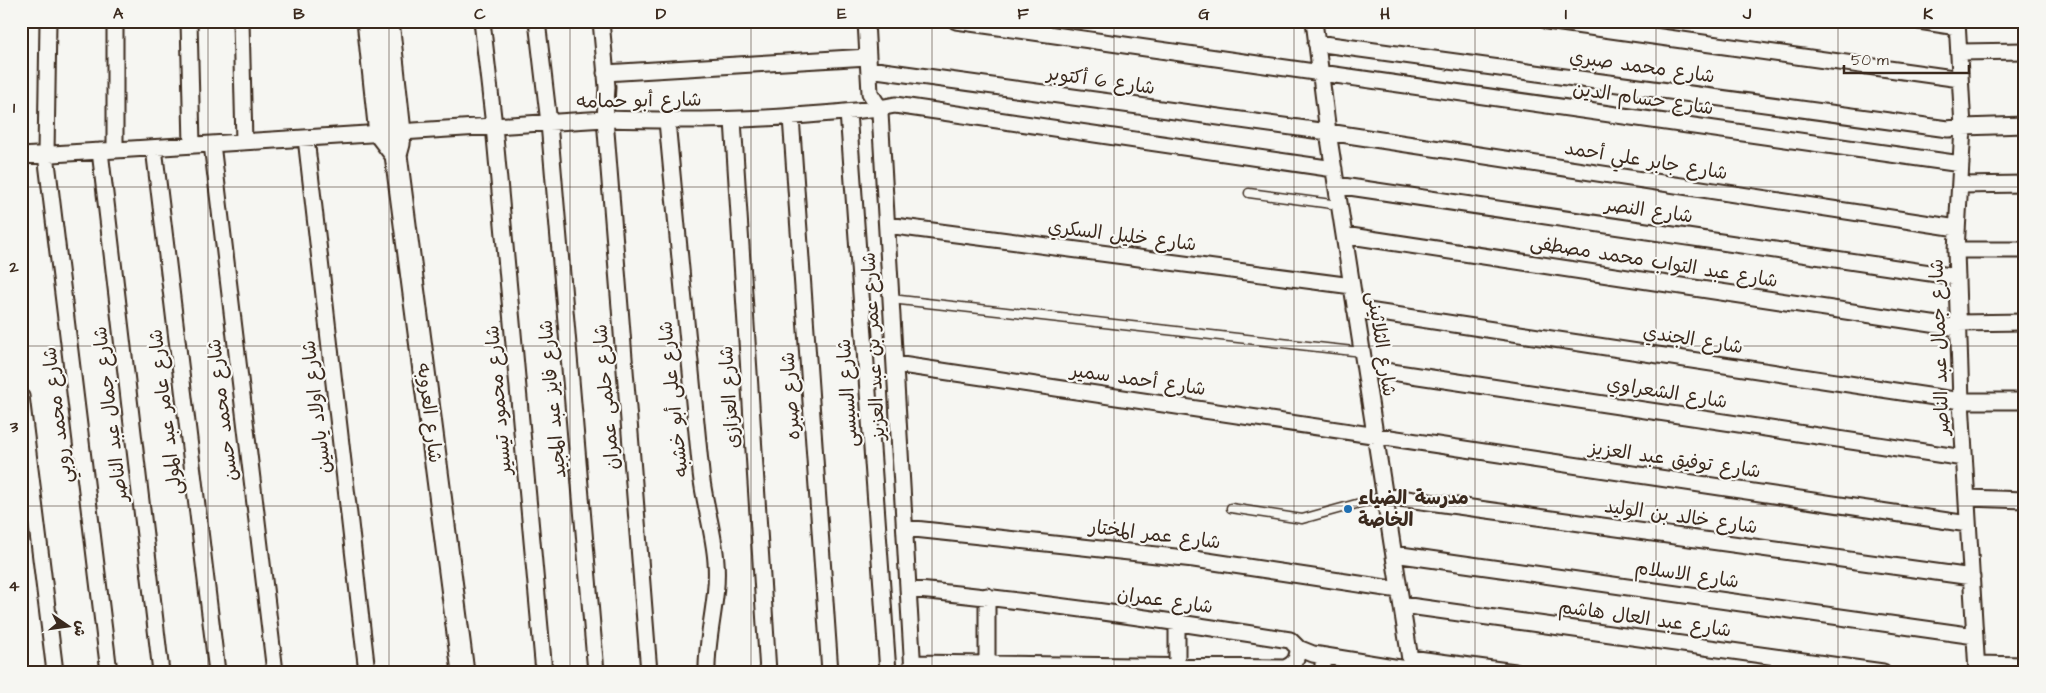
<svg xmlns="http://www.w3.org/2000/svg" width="2046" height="693" font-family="'Architects Daughter','Playpen Sans Arabic',sans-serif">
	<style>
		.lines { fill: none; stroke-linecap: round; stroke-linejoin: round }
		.lane-casing { stroke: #3b2a1e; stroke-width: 11 }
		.street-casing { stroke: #3b2a1e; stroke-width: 19 }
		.secondary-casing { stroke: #3b2a1e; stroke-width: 25 }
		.lane { stroke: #f6f6f2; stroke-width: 8 }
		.street { stroke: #f6f6f2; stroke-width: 15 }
		.secondary { stroke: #f6f6f2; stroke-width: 21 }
		.grid { fill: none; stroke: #3b2a1e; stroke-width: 1; stroke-opacity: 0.55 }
		.poi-dot { fill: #1f6fb2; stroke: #f6f6f2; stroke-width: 2 }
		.labels { text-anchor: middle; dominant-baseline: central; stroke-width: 4.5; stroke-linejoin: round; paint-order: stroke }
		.street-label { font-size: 19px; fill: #3b2a1e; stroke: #f6f6f2 }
		.poi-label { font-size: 19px; font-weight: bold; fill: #3b2a1e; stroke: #f6f6f2; text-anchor: start }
		.neatline { fill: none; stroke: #3b2a1e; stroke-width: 2 }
		.grid-label { font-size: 16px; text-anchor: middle; font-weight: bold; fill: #3b2a1e }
	</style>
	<rect width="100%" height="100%" fill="#f6f6f2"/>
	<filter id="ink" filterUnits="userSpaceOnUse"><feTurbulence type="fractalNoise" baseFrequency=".02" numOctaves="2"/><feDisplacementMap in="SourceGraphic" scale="10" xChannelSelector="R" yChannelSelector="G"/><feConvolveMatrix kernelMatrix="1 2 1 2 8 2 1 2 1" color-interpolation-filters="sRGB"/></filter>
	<g filter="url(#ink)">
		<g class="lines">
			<g class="lane-casing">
				<path id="lane" d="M1249,193l90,12
					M891,299l471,53
					M1231,508l71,11 83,-23"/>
			</g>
			<g class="street-casing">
				<path id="street" d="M48,21l-2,133 63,518
					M115,21v129
					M189,21l3,124
					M241,21l3,121
					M482,21l12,105 50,546
					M537,21l12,102 47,549
					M601,21l6,66 -2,32 44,553
					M866,21l4,72 7,11 3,9 33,559
					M956,21l1005,143
					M1314,21l14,111 84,540
					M1547,21l413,58
					M1919,21l38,6
					M1957,21l6,106 -7,123 5,151 16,271
					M1316,43l632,86 15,-2 62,-2
					M1959,52l66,-1
					M869,69l459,63 629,96
					M605,73l263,-16
					M848,112l40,560
					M791,117l39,555
					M733,120l35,552
					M667,121c11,117 22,235 34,352 3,30 13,59 15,89 3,37 -10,73 -9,110
					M306,138l61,534
					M212,144l63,528
					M154,148l63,524
					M100,151l61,521
					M21,156l584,-37c68,2 135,2 203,-4 29,-2 58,-4 87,-10l439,64
					M1336,185l621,92
					M1960,185l65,-1
					M887,225l465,61
					M1344,235l614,93
					M1956,250h69
					M1355,309l606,92h64
					M1958,323l67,-1
					M895,364l1073,160
					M1365,368l599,90
					M21,396l34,276
					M1385,496l587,81
					M1967,498l58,2
					M905,528l289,31 205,31
					M1394,554l581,82
					M908,589c128,12 255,31 382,51l8,8 15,6 99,16
					M1402,605l481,67
					M1410,658l105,14
					M912,663l373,5c10,-4 13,-10 13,-20
					M987,663v-67
					M1977,664l48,1
					M1177,666v-44
					M1323,672v-16"/>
			</g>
			<g class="secondary-casing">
				<path id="secondary" d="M368,21l12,113 16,21
					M388,21l12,111 -1,12 -3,11 67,517"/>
			</g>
			<use href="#lane" class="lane"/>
			<use href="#street" class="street"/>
			<use href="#secondary" class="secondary"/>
		</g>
	</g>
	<path class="grid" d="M208,21v651M389,21v651M570,21v651M751,21v651M932,21v651M1114,21v651M1294,21v651M1475,21v651M1656,21v651M1838,21v651M21,187h2004M21,346h2004M21,506h2004"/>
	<circle class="poi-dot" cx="1348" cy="509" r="5"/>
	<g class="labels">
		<g class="street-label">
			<text transform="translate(1642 67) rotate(8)">شارع محمد صبري</text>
			<text transform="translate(1101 81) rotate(8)">شارع 6 أكتوبر</text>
			<text transform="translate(1643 99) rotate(8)">شارع حسام الدين</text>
			<text transform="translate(639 101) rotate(-1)">شارع أبو حمامه</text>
			<text transform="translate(1646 161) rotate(9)">شارع جابر علي أحمد</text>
			<text transform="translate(1649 211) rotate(8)">شارع النصر</text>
			<text transform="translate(1122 236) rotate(7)">شارع خليل السكري</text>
			<text transform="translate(1654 262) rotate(9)">شارع عبد التواب محمد مصطفى</text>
			<text transform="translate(1693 340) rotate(9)">شارع الجندي</text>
			<text transform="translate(1381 344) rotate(81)">شارع الثلاثينى</text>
			<text transform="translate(874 346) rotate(-93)">شارع عمر بن عبد العزيز</text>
			<text transform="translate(1940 347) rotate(-92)">شارع جمال عبد الناصر</text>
			<text transform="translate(1138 380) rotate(8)">شارع أحمد سمير</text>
			<text transform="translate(848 393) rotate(-94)">شارع السيسى</text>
			<text transform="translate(1667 393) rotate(9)">شارع الشعراوي</text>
			<text transform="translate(791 396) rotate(-94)">شارع صبره</text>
			<text transform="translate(607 397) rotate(-95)">شارع حلمى عمران</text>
			<text transform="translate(730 397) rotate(-94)">شارع العزازى</text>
			<text transform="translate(553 399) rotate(-95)">شارع فايز عبد المجيد</text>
			<text transform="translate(674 399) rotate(-96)">شارع على أبو خشبه</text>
			<text transform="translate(499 400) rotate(-95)">شارع محمود تيسير</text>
			<text transform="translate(317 407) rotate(-97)">شارع اولاد ياسين</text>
			<text transform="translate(223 410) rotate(-97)">شارع محمد حسن</text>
			<text transform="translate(166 412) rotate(-97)">شارع عامر عبد المولى</text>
			<text transform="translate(429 413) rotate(83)">شارع العروبه</text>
			<text transform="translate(111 414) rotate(-97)">شارع جمال عبد الناصر</text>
			<text transform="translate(58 415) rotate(-97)">شارع محمد روبي</text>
			<text transform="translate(1675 460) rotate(8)">شارع توفيق عبد العزيز</text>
			<text transform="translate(1681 517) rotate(8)">شارع خالد بن الوليد</text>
			<text transform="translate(1155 535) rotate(7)">شارع عمر المختار</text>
			<text transform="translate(1687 575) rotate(8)">شارع الاسلام</text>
			<text transform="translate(1165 601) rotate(8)">شارع عمران</text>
			<text transform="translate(1645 619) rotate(8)">شارع عبد العال هاشم</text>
		</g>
		<g class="poi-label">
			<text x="1358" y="498">مدرسة الضياء<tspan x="1358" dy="22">الخاصة</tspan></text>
		</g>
	</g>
	<rect width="2046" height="693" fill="none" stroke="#f6f6f2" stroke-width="55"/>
	<g transform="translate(68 626) rotate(103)" stroke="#f6f6f2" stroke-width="4" paint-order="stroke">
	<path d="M0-4L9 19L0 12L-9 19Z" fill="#3b2a1e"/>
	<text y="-8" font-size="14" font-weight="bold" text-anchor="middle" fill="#3b2a1e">ش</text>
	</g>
	<path d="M1844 65v8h125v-8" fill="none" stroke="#3b2a1e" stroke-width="2.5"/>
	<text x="1851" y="65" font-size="15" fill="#3b2a1e" stroke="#f6f6f2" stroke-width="4" paint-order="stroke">50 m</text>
	<rect x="28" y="28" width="1990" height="638" class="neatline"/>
	<g class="grid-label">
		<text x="118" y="19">A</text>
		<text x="299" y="19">B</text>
		<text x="480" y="19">C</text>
		<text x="661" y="19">D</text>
		<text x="842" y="19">E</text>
		<text x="1023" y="19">F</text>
		<text x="1204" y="19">G</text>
		<text x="1385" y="19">H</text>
		<text x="1566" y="19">I</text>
		<text x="1747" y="19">J</text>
		<text x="1928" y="19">K</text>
		<text x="14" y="113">1</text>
		<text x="14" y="272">2</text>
		<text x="14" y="432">3</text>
		<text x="14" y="591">4</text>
	</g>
</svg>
